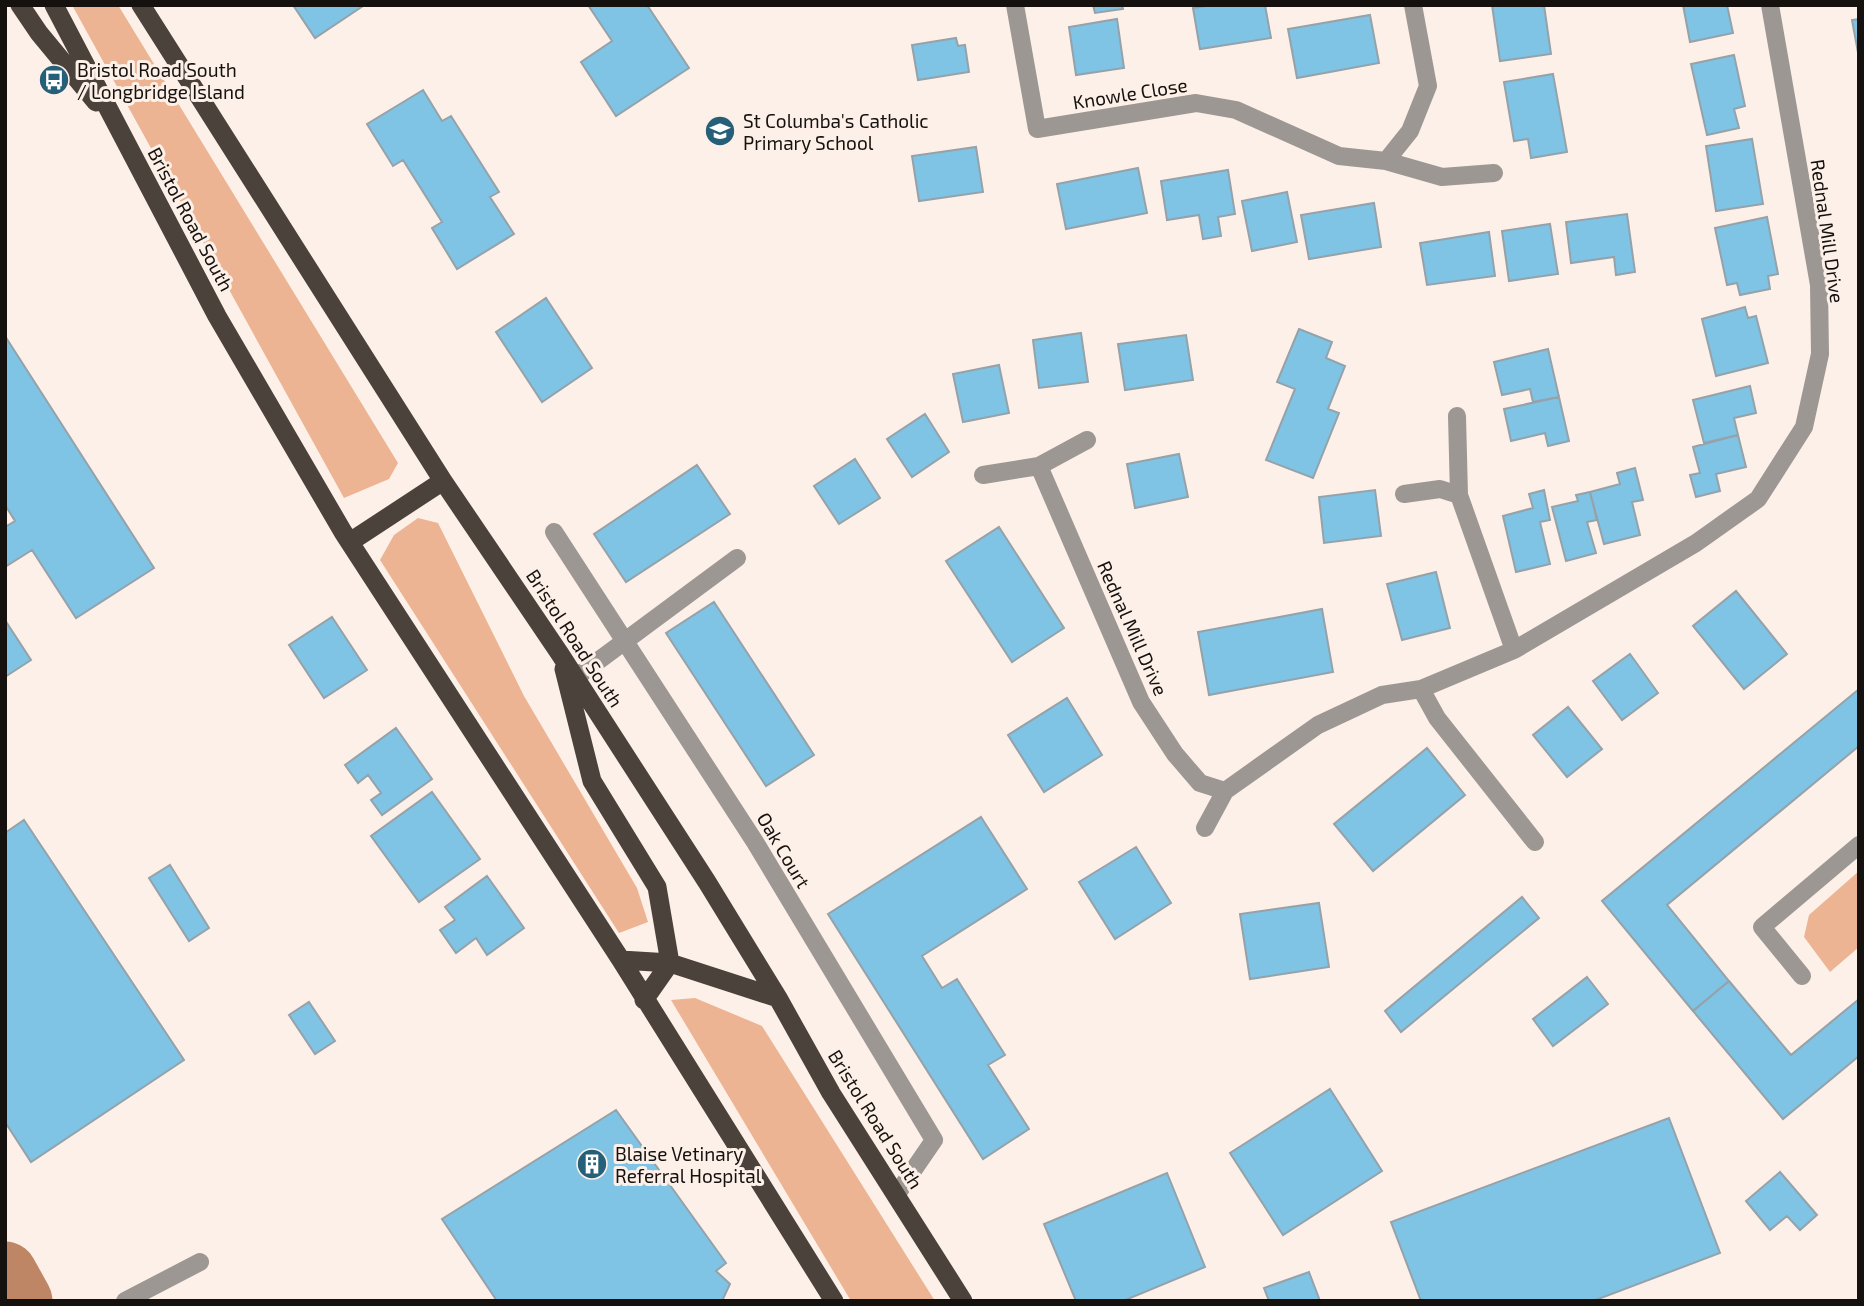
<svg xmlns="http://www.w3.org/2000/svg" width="1864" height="1306" font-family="'Exo 2',sans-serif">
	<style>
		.green { fill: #ecb493 }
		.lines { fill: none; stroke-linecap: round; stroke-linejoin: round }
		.river { stroke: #be8664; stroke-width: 65 }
		.building { fill: #7fc3e5; stroke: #95a2a9; stroke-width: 2 }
		.minor { stroke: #9d9794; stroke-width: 18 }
		.trunk { stroke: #4b423c; stroke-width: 19 }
		.labels { text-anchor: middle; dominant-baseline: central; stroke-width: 6; stroke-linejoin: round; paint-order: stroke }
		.poi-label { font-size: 19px; fill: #15110e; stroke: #fdf0e8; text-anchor: start }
		.street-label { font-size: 19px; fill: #15110e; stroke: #fdf0e8 }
	</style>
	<rect width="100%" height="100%" fill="#fdf0e8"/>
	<path class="green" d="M72,5h46l280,458 -9,16 -45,19z
		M418,518l20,5 86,173 113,192 11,34 -29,11 -239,-373 14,-25z
		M1859,871v76l-29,25 -26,-35 5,-22z
		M695,998l67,28 173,275h-84l-180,-301z"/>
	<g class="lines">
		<path class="river" d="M5,1274l15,27"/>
	</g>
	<path class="building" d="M293,5h70v1l-48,32z
		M588,5h59l42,63 -73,48 -35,-54 31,-21z
		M1093,5h29l1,4 -28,4z
		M1212,5h53l6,33 -71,11 -7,-41z
		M1492,5h52l7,49 -51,7z
		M1683,5h44l6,28 -43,9z
		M1370,15l9,48 -82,15 -9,-49z
		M1117,19l7,49 -48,7 -7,-48z
		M1859,19v39l-7,-38z
		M956,38l2,8 7,-1 4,27 -51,8 -6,-35z
		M1734,55l11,51 -11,3 5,19 -32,7 -16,-71z
		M1553,74l14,78 -36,6 -3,-19 -14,2 -10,-59z
		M423,90l19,31 9,-5 48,76 -9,5 24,37 -57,35 -25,-41 10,-6 -39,-62 -10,6 -26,-42z
		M1752,139l11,65 -47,7 -10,-65z
		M976,147l7,45 -64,9 -7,-45z
		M1138,168l9,45 -81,16 -9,-45z
		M1228,170l7,44 -17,3 3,19 -18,3 -4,-24 -32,5 -6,-39z
		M1287,192l10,50 -45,9 -10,-50z
		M1374,203l7,44 -72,12 -8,-44z
		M1627,214l8,58 -19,3 -2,-18 -43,6 -5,-41z
		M1767,217l11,57 -10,2 2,13 -30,6 -3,-12 -10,2 -12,-57z
		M1550,224l8,50 -49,7 -7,-50z
		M1489,232l6,44 -68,9 -7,-42z
		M546,298l46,70 -50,34 -46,-70z
		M1745,307l3,11 8,-2 12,47 -52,13 -14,-57z
		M1299,329l33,13 -6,16 19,8 -17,43 11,4 -26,65 -47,-18 29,-71 -18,-7z
		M1081,333l7,49 -49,6 -6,-48z
		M1186,335l7,45 -68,10 -7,-46z
		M5,336l149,232 -78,50 -44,-68 -27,17v-40l10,-6 -10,-16z
		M1548,349l11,48 -26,5 -3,-13 -28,6 -8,-33z
		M999,365l10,48 -46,9 -10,-48z
		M1750,386l6,27 -22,5 4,17 -34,8 -11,-43z
		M1559,397l10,44 -21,5 -3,-13 -34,8 -7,-32z
		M925,414l24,38 -37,25 -25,-38z
		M1738,435l8,32 -30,7 4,17 -24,6 -6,-22 10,-2 -7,-26z
		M1179,454l9,43 -53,11 -8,-44z
		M855,459l25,39 -41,26 -25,-38z
		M697,465l33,49 -104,68 -32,-48z
		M1635,468l8,32 -11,2 8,33 -36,9 -14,-52 30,-8 -3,-11z
		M1375,490l6,46 -57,7 -5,-46z
		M1544,490l6,30 -10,2 10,42 -34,8 -13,-56 30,-8 -4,-14z
		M1590,492l7,28 -10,2 9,31 -30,8 -14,-54 26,-6 -2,-6z
		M999,527l65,101 -52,34 -66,-101z
		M1436,572l14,56 -48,12 -15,-56z
		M1736,591l51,63 -43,35 -51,-63z
		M714,602l100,153 -48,31 -100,-153z
		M1322,609l11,63 -124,23 -11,-63z
		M332,617l35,53 -43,28 -35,-53z
		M5,620l26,40 -26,17z
		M1630,654l28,39 -36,27 -29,-39z
		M1859,689v57l-192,159 62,76 -36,30 -91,-110z
		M1067,698l35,57 -58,37 -36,-57z
		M1568,707l34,42 -35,28 -34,-42z
		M396,728l36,51 -50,36 -11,-15 10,-7 -13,-18 -10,8 -13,-18z
		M1427,748l38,47 -92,76 -39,-47z
		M432,792l48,67 -61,43 -48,-66z
		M981,817l46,72 -105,67 20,32 15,-9 48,76 -17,10 41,64 -46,30 -155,-245z
		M24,820l160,240 -153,102 -26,-40v-289z
		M1136,847l35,56 -56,36 -36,-57z
		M170,865l39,63 -20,13 -40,-63z
		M487,876l37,52 -37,27 -11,-17 -20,15 -16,-23 15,-10 -10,-13z
		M1522,897l17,21 -138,114 -16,-21z
		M1319,903l10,64 -79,12 -10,-65z
		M1587,977l21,27 -55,42 -20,-27z
		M1729,981l62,74 68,-56v57l-76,63 -90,-108z
		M309,1002l26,39 -20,13 -26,-39z
		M1330,1089l52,82 -99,64 -53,-82z
		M616,1110l110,153 -10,8 14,13 -8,17h-225l-55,-82z
		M1669,1118l51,135 -127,48h-172l-30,-79z
		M1780,1172l37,43 -17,15 -13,-14 -17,14 -24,-29z
		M1167,1173l38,94 -82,34h-47l-32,-77z
		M1309,1272l11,29h-51l-5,-13z"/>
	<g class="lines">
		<path class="minor" d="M1015,5l22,124 159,-26 40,7 103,46 47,5 24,-30 18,-45 -15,-81
			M1386,161l56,16 52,-4
			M1457,416l2,79 55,155
			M1039,466l102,236 34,52 25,29 25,8 93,-66 64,-30 39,-6 93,-39 182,-107 62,-44 46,-72 16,-73 -1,-69 -49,-280
			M983,475l56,-9 48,-26
			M1404,494l36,-5 19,6
			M554,532l201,310 179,298 -37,54
			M575,678l162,-120
			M1421,689l16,29 98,124
			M1205,828l20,-37
			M1802,976l-40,-49 97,-82
			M125,1301l75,-39"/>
		<path class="trunk" d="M20,5l19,28 57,69
			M54,5l163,311 126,216 278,428 213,341
			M141,5l302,476 117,173 147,228 71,116 53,95 132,208
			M350,542l93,-61
			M564,669l28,112 65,106 13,76 -26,37
			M621,960l49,3 108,35"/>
	</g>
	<defs>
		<g id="bus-disc" transform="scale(1.575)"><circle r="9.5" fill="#265f78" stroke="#fdf0e8"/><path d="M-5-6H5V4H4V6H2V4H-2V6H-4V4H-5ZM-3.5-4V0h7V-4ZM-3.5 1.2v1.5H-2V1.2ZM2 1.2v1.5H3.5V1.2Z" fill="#fff"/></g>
		<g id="school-disc" transform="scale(1.575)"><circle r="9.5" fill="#265f78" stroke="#fdf0e8"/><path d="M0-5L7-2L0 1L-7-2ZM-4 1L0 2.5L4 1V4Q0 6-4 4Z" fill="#fff"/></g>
		<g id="building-disc" transform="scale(1.575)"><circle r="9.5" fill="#265f78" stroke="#fdf0e8"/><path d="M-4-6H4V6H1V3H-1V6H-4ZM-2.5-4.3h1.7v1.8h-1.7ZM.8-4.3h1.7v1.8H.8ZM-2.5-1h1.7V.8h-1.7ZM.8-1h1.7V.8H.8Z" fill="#fff"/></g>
	</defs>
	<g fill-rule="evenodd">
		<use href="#bus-disc" x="54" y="80"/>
		<use href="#school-disc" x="720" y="131"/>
		<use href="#building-disc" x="592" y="1164"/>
	</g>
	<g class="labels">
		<g class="poi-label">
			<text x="77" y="69">Bristol Road South<tspan x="77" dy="22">/ Longbridge Island</tspan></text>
			<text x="743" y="120">St Columba's Catholic<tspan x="743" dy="22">Primary School</tspan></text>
			<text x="615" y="1153">Blaise Vetinary<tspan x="615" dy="22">Referral Hospital</tspan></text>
		</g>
		<g class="street-label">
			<text transform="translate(1130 93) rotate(-9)">Knowle Close</text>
			<text transform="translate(191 219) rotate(62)">Bristol Road South</text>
			<text transform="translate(1828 231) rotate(82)">Rednal Mill Drive</text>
			<text transform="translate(1133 628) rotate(66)">Rednal Mill Drive</text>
			<text transform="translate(575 638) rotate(57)">Bristol Road South</text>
			<text transform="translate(784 850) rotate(59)">Oak Court</text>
			<text transform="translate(876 1119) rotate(58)">Bristol Road South</text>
		</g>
	</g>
	<rect width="1864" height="1306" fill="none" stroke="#15110e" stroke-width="14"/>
</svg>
